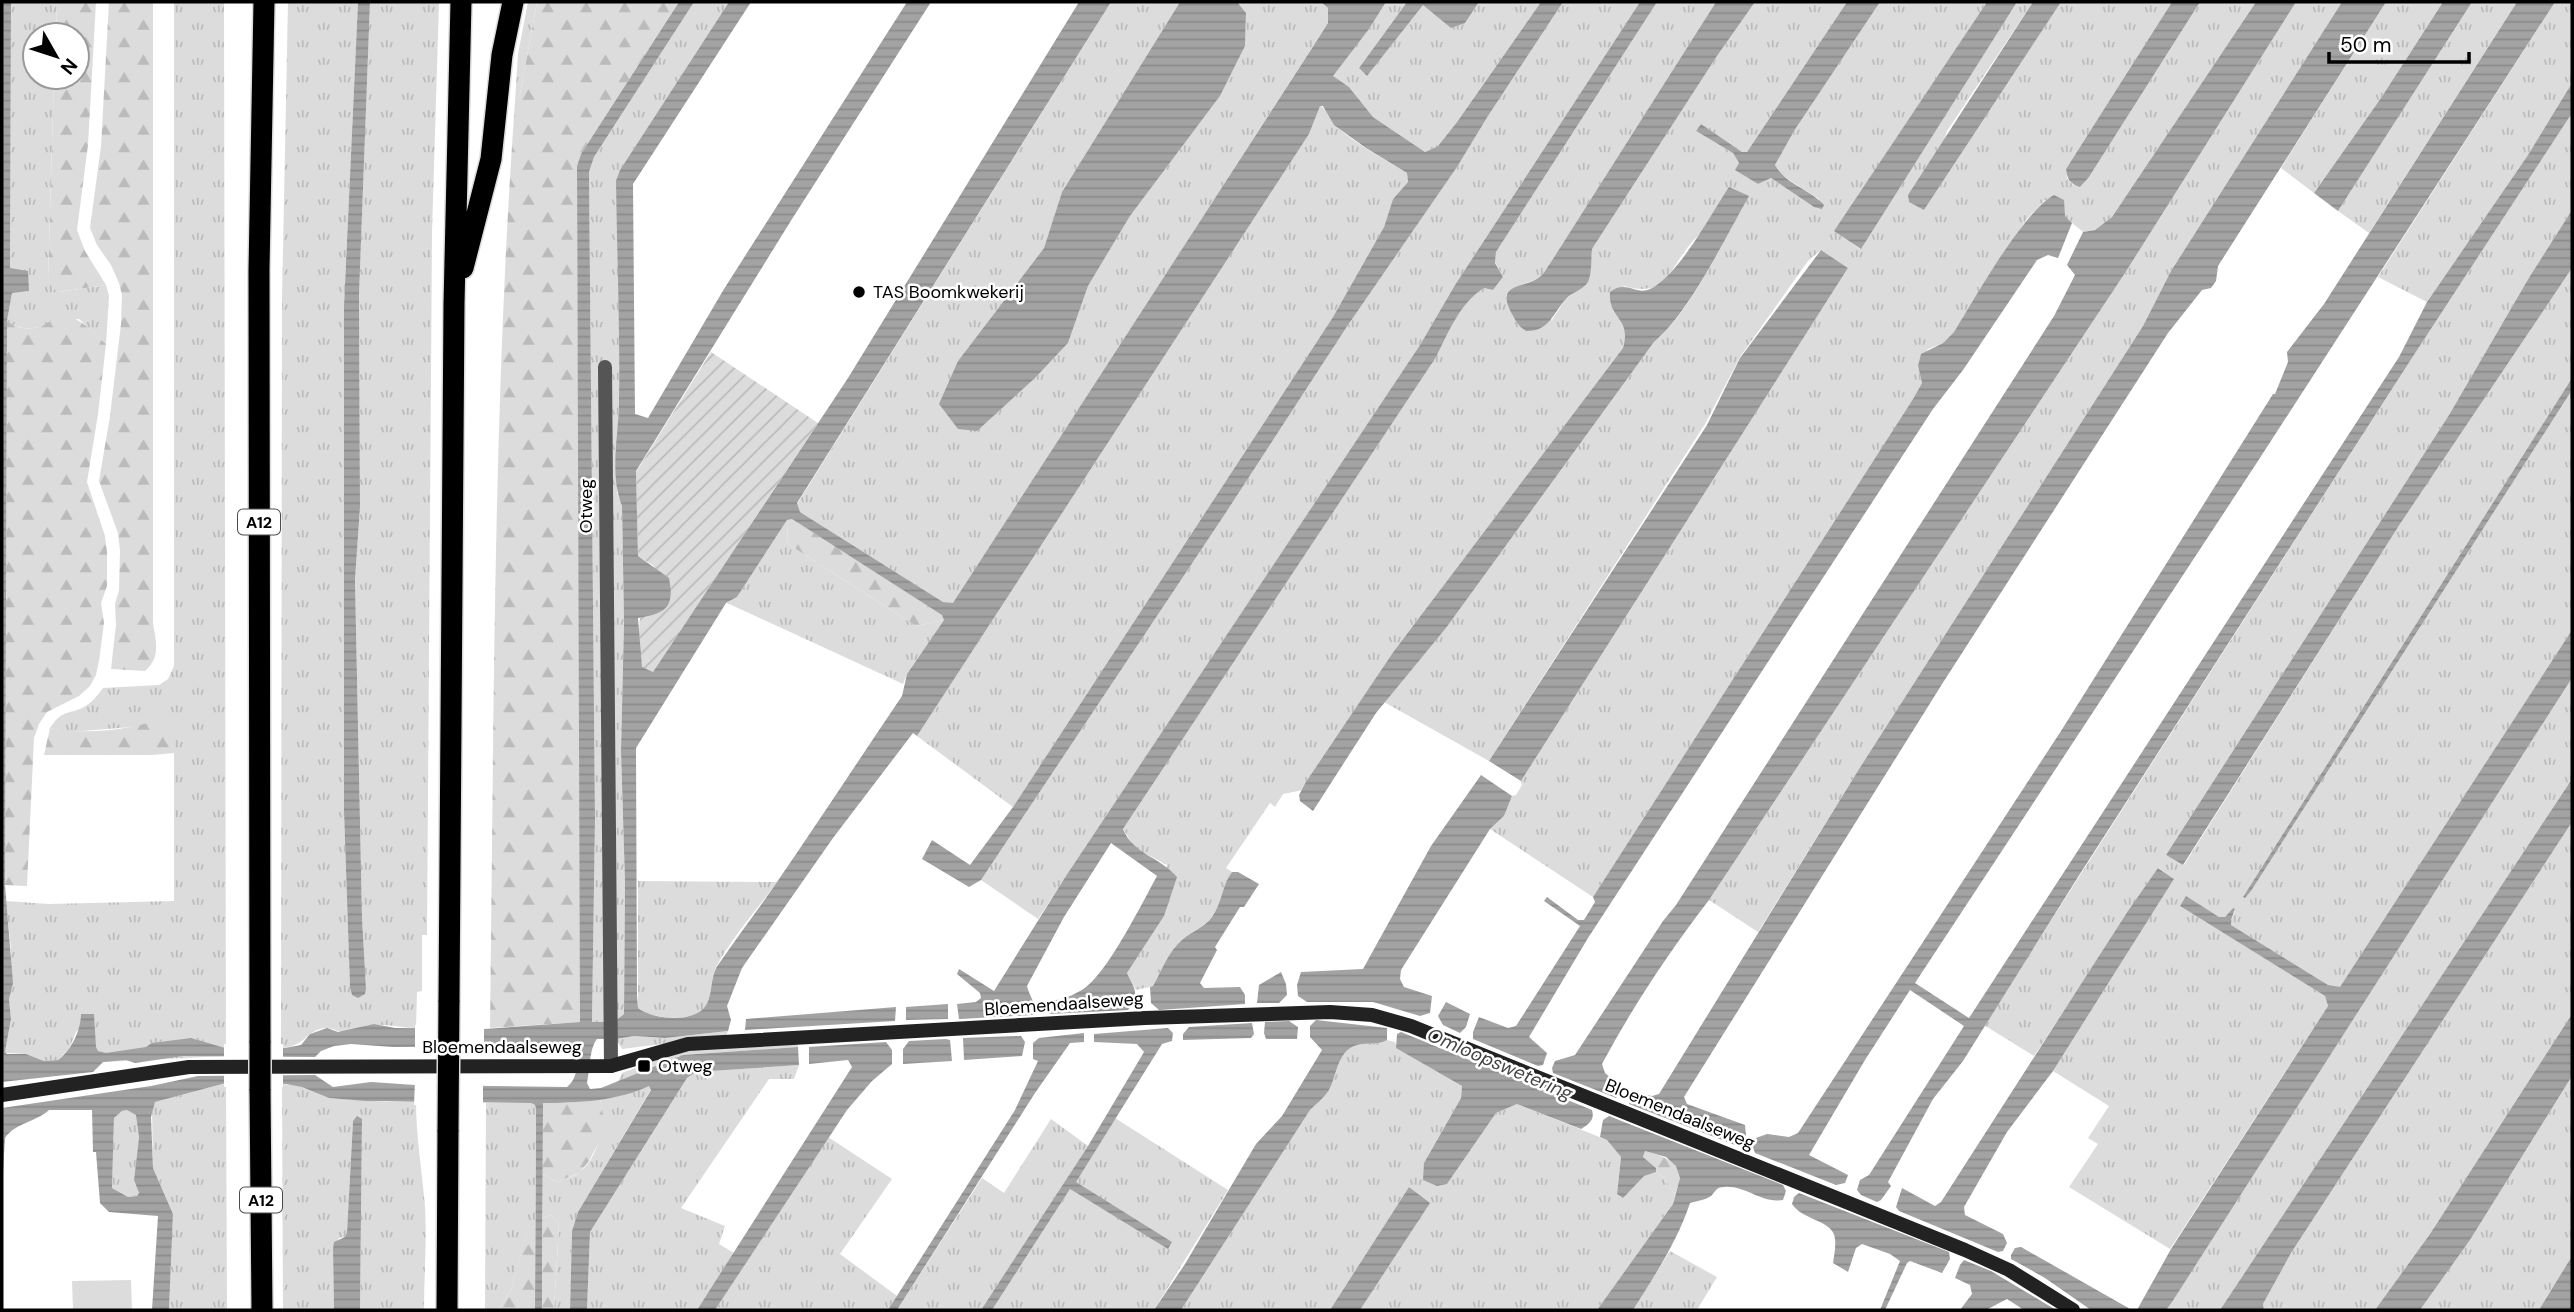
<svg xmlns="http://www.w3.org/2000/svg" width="2574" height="1312" font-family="'DM Sans',sans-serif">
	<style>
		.grass { fill: url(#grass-tufts) }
		.forest { fill: url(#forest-firs) }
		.garden { fill: url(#garden-furrows) }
		.pitch { fill: #dcdcdc }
		.water { fill: url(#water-rules); fill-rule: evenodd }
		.pier { fill: #fff }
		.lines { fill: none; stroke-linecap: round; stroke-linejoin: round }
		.highway-casing { stroke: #dbdbdb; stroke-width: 24 }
		.street { stroke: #555; stroke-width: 14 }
		.secondary { stroke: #222; stroke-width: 14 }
		.highway { stroke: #000; stroke-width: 21 }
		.highway-bridge-casing { stroke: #dbdbdb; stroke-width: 24; stroke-linecap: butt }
		.highway-bridge { stroke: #000; stroke-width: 21 }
		.poi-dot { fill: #000; stroke: #fff; stroke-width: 2.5 }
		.labels { text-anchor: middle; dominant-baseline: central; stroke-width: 5; stroke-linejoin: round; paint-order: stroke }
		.shield { fill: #fff; stroke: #4c4c4c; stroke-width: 2 }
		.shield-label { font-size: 16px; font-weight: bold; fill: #000 }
		.poi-label { font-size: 18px; fill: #000; stroke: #fff; text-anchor: start }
		.street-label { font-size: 18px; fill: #000; stroke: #fff }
		.water-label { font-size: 19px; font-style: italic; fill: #444; stroke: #fff }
	</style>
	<defs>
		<pattern id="grass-tufts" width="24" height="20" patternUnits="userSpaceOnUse" patternTransform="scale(1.75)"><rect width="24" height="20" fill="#dcdcdc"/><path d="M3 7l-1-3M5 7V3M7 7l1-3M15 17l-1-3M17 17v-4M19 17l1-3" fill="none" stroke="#bbb"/></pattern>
		<pattern id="forest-firs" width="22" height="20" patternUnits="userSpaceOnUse" patternTransform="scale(1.75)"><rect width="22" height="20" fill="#dcdcdc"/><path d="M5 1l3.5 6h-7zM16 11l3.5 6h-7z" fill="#bbb"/></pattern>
		<pattern id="garden-furrows" width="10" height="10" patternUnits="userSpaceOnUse" patternTransform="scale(1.75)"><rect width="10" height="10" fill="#dcdcdc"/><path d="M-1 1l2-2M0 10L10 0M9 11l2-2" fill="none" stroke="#bbb"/></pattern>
		<pattern id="water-rules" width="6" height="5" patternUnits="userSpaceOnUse" patternTransform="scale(1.75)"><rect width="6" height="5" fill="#a3a3a3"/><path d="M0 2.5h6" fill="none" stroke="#8b8b8b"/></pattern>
	</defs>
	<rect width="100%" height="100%" fill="#fff"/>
	<path class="grass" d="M11,2h46l-1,33h-21v42h19l-6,202 11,13 47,-7 3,11 -3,48 -27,-25 -27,1c-12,11 -32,11 -45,1l5,-28 17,-2 -19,-23z
		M174,2h50l2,1054 -123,6 -8,-15 -1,-33 -18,18 -7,17 -11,11 -14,1 -18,-7 -21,-1 6,-34 -2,-20 2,-50 -5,-48 43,3 125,-3v-185l-30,10 -74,6 -20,-4c12,-18 16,-13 32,-20 9,-4 15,-12 21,-20l56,-3 9,-6 6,-13z
		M288,2h70l-14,304v506l6,176 2,7 14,-7 -4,-70 -7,-338 5,-73 -1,-211 11,-294h69l-7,230 -5,703h-5v56l-5,1 -1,36c-15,0 -29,-4 -44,-3 -9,0 -17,6 -26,7 -8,1 -13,-5 -21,-4 -19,2 -19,18 -43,20l-1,-4 1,-745z
		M528,2h9l-17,92 -5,7 3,-47z
		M694,2h35l-109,168 -1,232 -2,50v41l5,13 2,116 -3,129 4,131 -1,132 -9,7 -23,2 3,-204 -6,-647 5,-15z
		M1111,2h69l-118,190 -18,56 -86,113 54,36 24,-20 32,-34 20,-57 42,-70 90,-120 25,-50 1,-32 -9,-12h84l7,6v15l-375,581 -10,-2 -143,-90 -3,-8z
		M1386,2h21l-48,66 8,8 56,-72 42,19 14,-21h62l-84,120 -19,24 -13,6 -52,-35 -24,-30 -17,-11 37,-47z
		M1563,2h77l-185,283 -35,60 -382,574 -57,-39 242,-363 123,-189 111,-161 31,-51z
		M1657,2h59l-165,260 -10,15 -31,13 -4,6 46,24 13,-20 24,-20 3,-31 125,-193 38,-54h92l-100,150h-5l-41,-27 -5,6 37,22 6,10 -3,7 22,14 13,-6 43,29 5,-8 -39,-25 -5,-9 19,-34 86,-129h107l-152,229 25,18 157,-247h16l-86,129 -23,79 137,-208h111l-106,167 1,9 6,7 16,-8 111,-175h56l-144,215 -17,13 -12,2 -38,-32 -19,20 -72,112 -11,11 -15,6 -10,17 4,17 -9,16 -320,498 -103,-68 14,-13 8,-20 4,-1 6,-10 -1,-4 327,-513 -27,-18 -13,11 -68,96 -35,67 -216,337 -105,-59 62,-74 208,-286c36,-29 71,-103 94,-146 -17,14 -40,28 -55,45 -24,26 -25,58 -69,45l-11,25c12,13 15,21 10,37l-229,303 -91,139 -20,4 -8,13 -5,-4 -44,65 6,4c-10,13 -10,31 -20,45 -8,10 -20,14 -30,23 -14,12 -20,30 -29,46l-17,4 -9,-17 37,-57 3,-51 -32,-17 -12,-19 312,-472c13,-24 25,-54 49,-69l9,2 10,-13 -8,-15 1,-10z
		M2296,2h46l-171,269 -28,55 -284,443 -101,163 -49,-32 416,-627z
		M2386,2h57l-62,96 -67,95 -33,-25z
		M2472,2h45l-148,231 -31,-22z
		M2555,2h17v81l-44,72 -101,147 -49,-25z
		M1320,105c9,6 10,15 17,22 20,18 47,32 70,46l1,9 -15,17 -9,28 -51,90 -320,490 -96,-71 392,-602z
		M2572,113v97l-42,66 -81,139 -283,440 18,10 216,-341 172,-256v110l-329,519 8,-6 321,-501v240l-232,358 -12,-3 -97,-60v-5l4,-9 -2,-3 -8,9h-6l-33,-20 -6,9 145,90 3,10 -158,243 -101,-62 29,-43 -10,-6 21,-32 -56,-35 121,-192 -15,-11 -2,2 -123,186 -50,-31 426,-664z
		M787,520l1,24 128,82 28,-6 -37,54 -4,10 -176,-81 10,-6z
		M2572,678v101l-352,531h-54z
		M2572,822v192l-142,220 -55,76h-111l-1,-6 28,-51z
		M638,881l139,1c-19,26 -46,57 -61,85 -6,12 -3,30 -12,41 -13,15 -52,11 -66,0z
		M728,1031l-2,5 -104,13 -6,-10 18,-3 31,2z
		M1387,1040l8,2 2,6 65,38 -1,12 -37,65 23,21 49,-71 21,-9 90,36 14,17 -4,37 5,3 22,-22 12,-3 9,7 10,16 -2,9 -76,106h-237l69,-107 -20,-16 -79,123h-149l129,-200c6,-6 15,-13 19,-20 7,-13 8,-32 20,-41 12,-9 26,-2 38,-9z
		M797,1042l1,5 -115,8 -65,27 4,-9 59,-22z
		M799,1065l-5,14h-25l-88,129 44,18 -6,18 15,9 -37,57h-110l3,-78 97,-154 9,-6z
		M2572,1076v180l-33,54h-119l50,-70z
		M226,1083l1,227h-58l4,-96 -20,-46 -1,-60 3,-6z
		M282,1084l19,2 28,12 57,4 30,-1c0,36 6,69 9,106 2,34 -1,69 -1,103h-64l2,-191 -9,2 -6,111 -2,5 -6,1 -6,11 1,61h-51z
		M649,1086l2,3 -73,123 -6,19 -2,79h-16l5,-86 -8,-9 -8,3v-44l14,8c6,-3 15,-5 20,-8 23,-15 28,-52 23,-76l18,-2z
		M486,1103h45l4,2 1,4 -1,112 -6,3 -18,66 -12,20h-14z
		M127,1110l10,5 2,22 -5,43 5,13 -1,3 -10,1 -16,-9 2,-70 8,-7z
		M1115,1118l113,72 -74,120h-162l78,-121 98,59 3,-6 -96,-60z
		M1051,1119l37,27 -107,164h-84l85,-132 22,15z
		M828,1137l64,42 -52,75 57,42 -9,14h-173z
		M1670,1251l47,26 -20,33h-64z"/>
	<path class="forest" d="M57,2h39l-8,143 -11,85 8,21 21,34 -47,7 -6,-3 -5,-10 6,-202h23v-42h-21z
		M109,2h44v621c3,19 8,34 -8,48l-34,-2 5,-44 -1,-21 4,-14 1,-39 -2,-18 -19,-52 11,-65 11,-92 1,-29 -3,-12 -8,-18 -14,-20 -7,-17 11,-82z
		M537,2h142l-98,152 -4,12 4,852 -1,4 -90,6c4,-309 3,-619 25,-927l5,-7z
		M56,315c23,0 34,14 50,29l-8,70 -11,68 18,54 2,16v34l-6,17 3,20 -5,38 -3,14 -6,11 -11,10 -32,16 -8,12 -5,14 -7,148 -22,-1 2,-564c16,12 38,9 49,-6z
		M792,519l151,96 1,5 -28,6 -128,-82 -1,-24z
		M174,715v38l-22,2h-108l6,-27c41,8 85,1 124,-13z
		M600,1098l4,23 -4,19 -11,21 -10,12 -22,9 -14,-8v-71h26z
		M1645,1151c13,4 36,9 35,27 -1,5 -4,12 -5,17l-10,-16 -9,-7v-4l-13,-11z
		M551,1215l8,9 -5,86h-12l1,-92z
		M535,1221v89h-36l12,-20 18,-67z"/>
	<path class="garden" d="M711,352l107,71 -165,249 -11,-4c-7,-44 -1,-61 12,-102l-16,-10 -2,-84z"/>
	<path class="pitch" d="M131,1280l1,30h-59l-1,-29z"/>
	<path class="water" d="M2,2h9l-1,266 18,3 1,20 -17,2 -5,28 -2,564 8,98 -4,16 2,20 -6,33 2,2h19l18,7 14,-1c13,-9 23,-30 23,-46h13l2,33 2,4 8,2 40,-6 6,-4 39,-5 34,10h60l16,-3 9,-11 17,-6 11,4 36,-8 21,4 90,1 95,-7 -3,-856 4,-12 98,-152h15l-100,155 -5,15 6,647 -3,203h12l1,17h-8c-8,10 -7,31 -10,44l3,6 11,-1 82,-33 115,-8 1,18 -103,7 -9,6 -97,154 -3,78h-17l2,-79 6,-19 73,-122 -2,-4c-32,15 -71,17 -106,17l-1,207h-7l1,-201 -1,-4 -4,-2 -166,-2 -36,-3 -27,-11 -16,-3 -60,-1 -71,19 -4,15 2,51 20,46 -4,96h-17l6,-94 -49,-4 -9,-9 -4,-51h-3l-1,-42h-43c-13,12 -34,13 -44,28l-3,51v-81l149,-22 47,-10 117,-1 18,12 38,-5 44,3 152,2c11,-9 11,-24 9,-38l-9,-3 -174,1 -42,-3 -17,2 -13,5 -6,6 -132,-1 -48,7 -9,-3 -23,2 -10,10 -91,10zM127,1110l9,5 3,22 -5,43 5,13 -2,3 -9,1 -16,-9 2,-70 8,-7z
		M358,2h12l-11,294 1,211 -5,73 7,338 4,70 -1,6 -7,4 -6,-3 -2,-7 -6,-176v-506z
		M729,2h22l-118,182 2,230 13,4 76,-129 183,-287h24l-139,217 -156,252 2,85 31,22c6,31 -4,35 -31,40l4,49 11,5 195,-294 231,-376h32l-314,501 3,9 143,90 10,1 361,-558 14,-22v-15l-7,-6h65l-17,27 -36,47 16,11 24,30 52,35 13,-6 19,-24 84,-120h22l-75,114 -31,51 -111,161 -123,189 -242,363 -12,7 -47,-28 10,-19 38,25 43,-58 320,-490 51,-90 9,-28 15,-17 -1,-9 -41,-25 -32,-23 -11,-19h-3l-11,28 -392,602 -4,-3 -80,105 -91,130 -15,38 4,14 -3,11 -63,7 -31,-2 -18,3 -1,-18 9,-7 1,-132 -4,-131 3,-129 -2,-116c-13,-32 -3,-72 -3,-106 1,-73 -2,-146 -3,-219l4,-11zM792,519l150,96 2,5 -37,54 -5,22c-42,62 -83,125 -125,186 -19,28 -40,55 -59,83 -9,12 -4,33 -15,44 -14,14 -51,10 -65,-1l-1,-13 -1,-247 90,-145 11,-6 50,-77z
		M1180,2h57l9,11 -1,33 -25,50 -90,120 -42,70 -20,57 -32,34 -59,54 -19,-2 -19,-25 19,-43 86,-113 18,-56z
		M1407,2h72l-14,21 -14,5 -28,-23 -56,71 -8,-8z
		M1640,2h17l-161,250 -1,11 8,14 -10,13 -9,-2c-24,15 -36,45 -48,69l-313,472c10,25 37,28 54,48l-13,39 -37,57c8,17 13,20 1,37l-79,4 -3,-12c14,-2 28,-6 40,-15 24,-19 55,-82 71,-111l-46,-33 -47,74 -37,69c2,9 8,16 9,26l-4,3 -73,4 -2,-15 19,-2 5,-4 -1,-5 -23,-19 2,-5 35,22 72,-115 354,-531 35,-60z
		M1716,2h39l-38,54 -125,193c-1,10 0,24 -4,33 -5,8 -16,10 -22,17 -13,14 -17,33 -40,32 -8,-5 -10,-10 -14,-17 -18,-33 13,-24 29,-38 4,-4 7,-10 10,-14z
		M1847,2h33l-86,129 -19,34c10,19 35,24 49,40l-2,4 -8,-2 -43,-29 -13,6 -23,-14 4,-7 -6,-10 -37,-22 5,-7 41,28h5z
		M1987,2h30l-156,247 -27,-18z
		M2033,2h28l-137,208 -15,-8 -1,-7z
		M2172,2h28l-111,175 -9,10c-10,-3 -13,-8 -14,-18z
		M2256,2h40l-171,271 -416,627c-40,52 -76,106 -107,164l3,9 19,16 -8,9 -63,-25 -1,-5 3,-7 20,-6 88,-134 13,-16 378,-589 21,-41 -8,-10 16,-33 12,-2 17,-13z
		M2342,2h44l-168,264 -2,15 -5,7 -9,2 -34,43 -224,348 -260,416 3,7 58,21 1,10 -3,8 -8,2 -106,-41 3,-12 20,4 7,-2 200,-325 284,-443 28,-55z
		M2443,2h29l-134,209 -24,-18 67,-95z
		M2517,2h38l-299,462 -341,519 54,35 430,-661 28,-55 101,-147 44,-72v30l-162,248 -332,516 -115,184 -30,38 -45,83 3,4 -10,14 -4,2 -16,-7 -4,-5 3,-10 9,-5 95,-149 -54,-36 -45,70 -56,95 39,20 -3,8 -9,2 -81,-32 -2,-6 3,-9 11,-4 22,3 9,-4 263,-402 212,-337h2l13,-32 -1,-10 37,-48z
		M1729,187l20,9c-24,42 -59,116 -95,146l-208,286 -70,85 -63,98 -13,-10 -1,-6 7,-13 88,-131 229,-303c9,-31 -15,-28 -13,-56 17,-13 26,5 42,-4 28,-15 59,-74 77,-101z
		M2054,195l10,5 1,16 7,7 -14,35 -10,-3 -11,5 -74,110 -30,39 -345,529 -59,99 18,16 -4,12 -5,1 -65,-27v-7l6,-15 29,11 8,-2 64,-100 -36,-25 3,-4 31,23h6l11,-18 -2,-5 320,-498 9,-16 -4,-17 3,-12 22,-11 11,-11c22,-35 68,-119 100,-137z
		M2572,210v58l-172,256 -217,341 -17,-10 283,-440 81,-139z
		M1821,250l27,18 -327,513 -32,-20 218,-336 33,-67z
		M2572,378v12l-321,501 -6,7 -2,-1z
		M2572,630v48l-400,624 -6,8h-29l34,-61 157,-243 -3,-10 -145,-90 6,-10 33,21h6l8,-9 2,1 -4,11v5l97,60 12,2z
		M1481,775l31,21 -8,20 -14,13 -89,141 -1,9 4,8 28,9 -2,17 -10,3 -47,-14h-66l-9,-6 -1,-11 4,-13 62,-3 68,-123z
		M2572,779v43l-281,431 -28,51 1,6h-44z
		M2158,868l16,11 -121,192 -46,61 -43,75 1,8 38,19 4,9 -4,8 -5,1 -99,-41 -3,-4 6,-19 33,18 6,-4 187,-291z
		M1232,872h6l21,12 -15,23h-4l-25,40 2,3 -17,33 4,5 36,-1 5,8v9l-86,6 -8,-7 -1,-16 3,-1c9,-16 15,-34 29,-46 10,-9 23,-13 30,-23 10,-14 10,-32 20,-45z
		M1281,972l5,12 1,11 -8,8h-22l2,-18z
		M1446,1002l24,12 -4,13 -6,6 -17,-8 -5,-9z
		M948,1004v15l-42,1v-13z
		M896,1007l-1,14 -150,9 1,-11z
		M2572,1014v62l-102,164 -50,70h-45l55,-76z
		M1316,1020l71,8v12c-12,7 -26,0 -38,9 -12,9 -13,28 -20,41 -4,7 -13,14 -19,20l-129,200h-27l31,-46 71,-120 26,-28 40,-66 -12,-13v-11z
		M1289,1021l9,6 -1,12h-31l-2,-6 1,-11z
		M1252,1023l2,11 -3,4 -68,2v-6l6,-7z
		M1168,1028l5,5 -1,8 -10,3 -86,138 96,60 -4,7 -98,-60 -78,121h-11l107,-164 56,-94 -7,-8 -43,-2v-8z
		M1401,1032l191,78c3,10 -3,14 -11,19l-64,-25 -21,9 -49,71 -10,2 -14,-6 1,-17 37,-65 1,-12 -66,-38 1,-14z
		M1084,1033v9l-14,1 -35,50 -138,217h-9l127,-200 23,-49 -5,-2v-16l6,-5z
		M1021,1036l4,6 -3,14 -58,4 -1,-22z
		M946,1039l4,1 2,21 -49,3v-15l6,-8z
		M886,1042l6,8v14l-20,17 -25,29 -132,200h-18l155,-243 -4,-7 -39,4v-17z
		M357,1116l5,3 -2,191h-26l-1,-61 1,-7 11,-5 2,-5 6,-111z
		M1609,1116l174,69 3,6 -3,9c-22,4 -37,-15 -59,-13 -8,0 -8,4 -13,9 -5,4 -15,5 -21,7 -13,39 -35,72 -57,107h-36l76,-106 7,-26 -4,-12 -10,-9 -21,-6 -2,6 13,11v4l-12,4 -21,22 -6,-4 4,-37 -14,-17 -7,-3 3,-17z
		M1409,1187l21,16 -70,107h-30z
		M1799,1193l150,59 1,7 -8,14 -32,-12 -3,2 -22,47h-5l20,-49 -10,-7 -28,-10 -6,4 -8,24 -15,-9c1,-7 3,-16 2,-24 -1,-19 -32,-18 -43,-35l2,-7z
		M2021,1247l111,63h-41l-46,-32 -34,-19v-4l4,-7z
		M2572,1256v54h-33z
		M1964,1260l27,11 65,39h-32l-17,-11 -21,11h-26l12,-16 -2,-9 -15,-7 5,-13z"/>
	<path class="pier" d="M415,1025h69v26h-69z
		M224,1044h59v17h-59z
		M283,1072v15h-59v-14z
		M415,1081h68v24h-69z"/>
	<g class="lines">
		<g class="highway-casing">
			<path id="highway" d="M463,268l28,-109 11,-104 11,-53
				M449,1002l5,-698 7,-302
				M260,1043l-1,-773 5,-268
				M260,1089l2,221
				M447,1310l1,-180"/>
		</g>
		<path class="street" d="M605,367l6,699"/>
		<path class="secondary" d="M2,1095l187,-28 422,-1 77,-22 457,-26 185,-6 42,3 39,11 554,224 44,20 64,40"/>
		<use href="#highway" class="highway"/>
		<g class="highway-bridge-casing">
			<path id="highway-bridge" d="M260,1043v46
				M448,1130l1,-128"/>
		</g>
		<use href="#highway-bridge" class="highway-bridge"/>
	</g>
	<g class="poi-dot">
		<circle cx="859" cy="292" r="7"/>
		<rect x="637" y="1059" width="14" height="14" rx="3.5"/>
	</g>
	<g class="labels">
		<g class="shield">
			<rect x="238" y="509.5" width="42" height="25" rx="5"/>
			<rect x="240" y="1187.5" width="42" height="25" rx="5"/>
		</g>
		<g class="shield-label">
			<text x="259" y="522">A12</text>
			<text x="261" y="1200">A12</text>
		</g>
		<g class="poi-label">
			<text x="873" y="292">TAS Boomkwekerij</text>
			<text x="658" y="1066">Otweg</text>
		</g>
		<g class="street-label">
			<text transform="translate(586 506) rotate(-90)">Otweg</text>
			<text transform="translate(1064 1004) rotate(-4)">Bloemendaalseweg</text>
			<text x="502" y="1047">Bloemendaalseweg</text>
			<text transform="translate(1680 1114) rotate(22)">Bloemendaalseweg</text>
		</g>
		<g class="water-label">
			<text transform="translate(1500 1064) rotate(23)">Omloopswetering</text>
		</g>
	</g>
	<rect width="2574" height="1312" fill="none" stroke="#000000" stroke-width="7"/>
	<g transform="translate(56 56) rotate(129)"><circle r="33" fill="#ffffff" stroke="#999999" stroke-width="2"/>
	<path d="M0-5L12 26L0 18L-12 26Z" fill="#000000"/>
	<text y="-10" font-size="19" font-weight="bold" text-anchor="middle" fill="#000000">N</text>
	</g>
	<path d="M2329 52v10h140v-10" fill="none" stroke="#000000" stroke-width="3.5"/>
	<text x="2340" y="52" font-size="21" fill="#000000" stroke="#ffffff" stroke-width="5" paint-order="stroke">50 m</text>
</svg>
